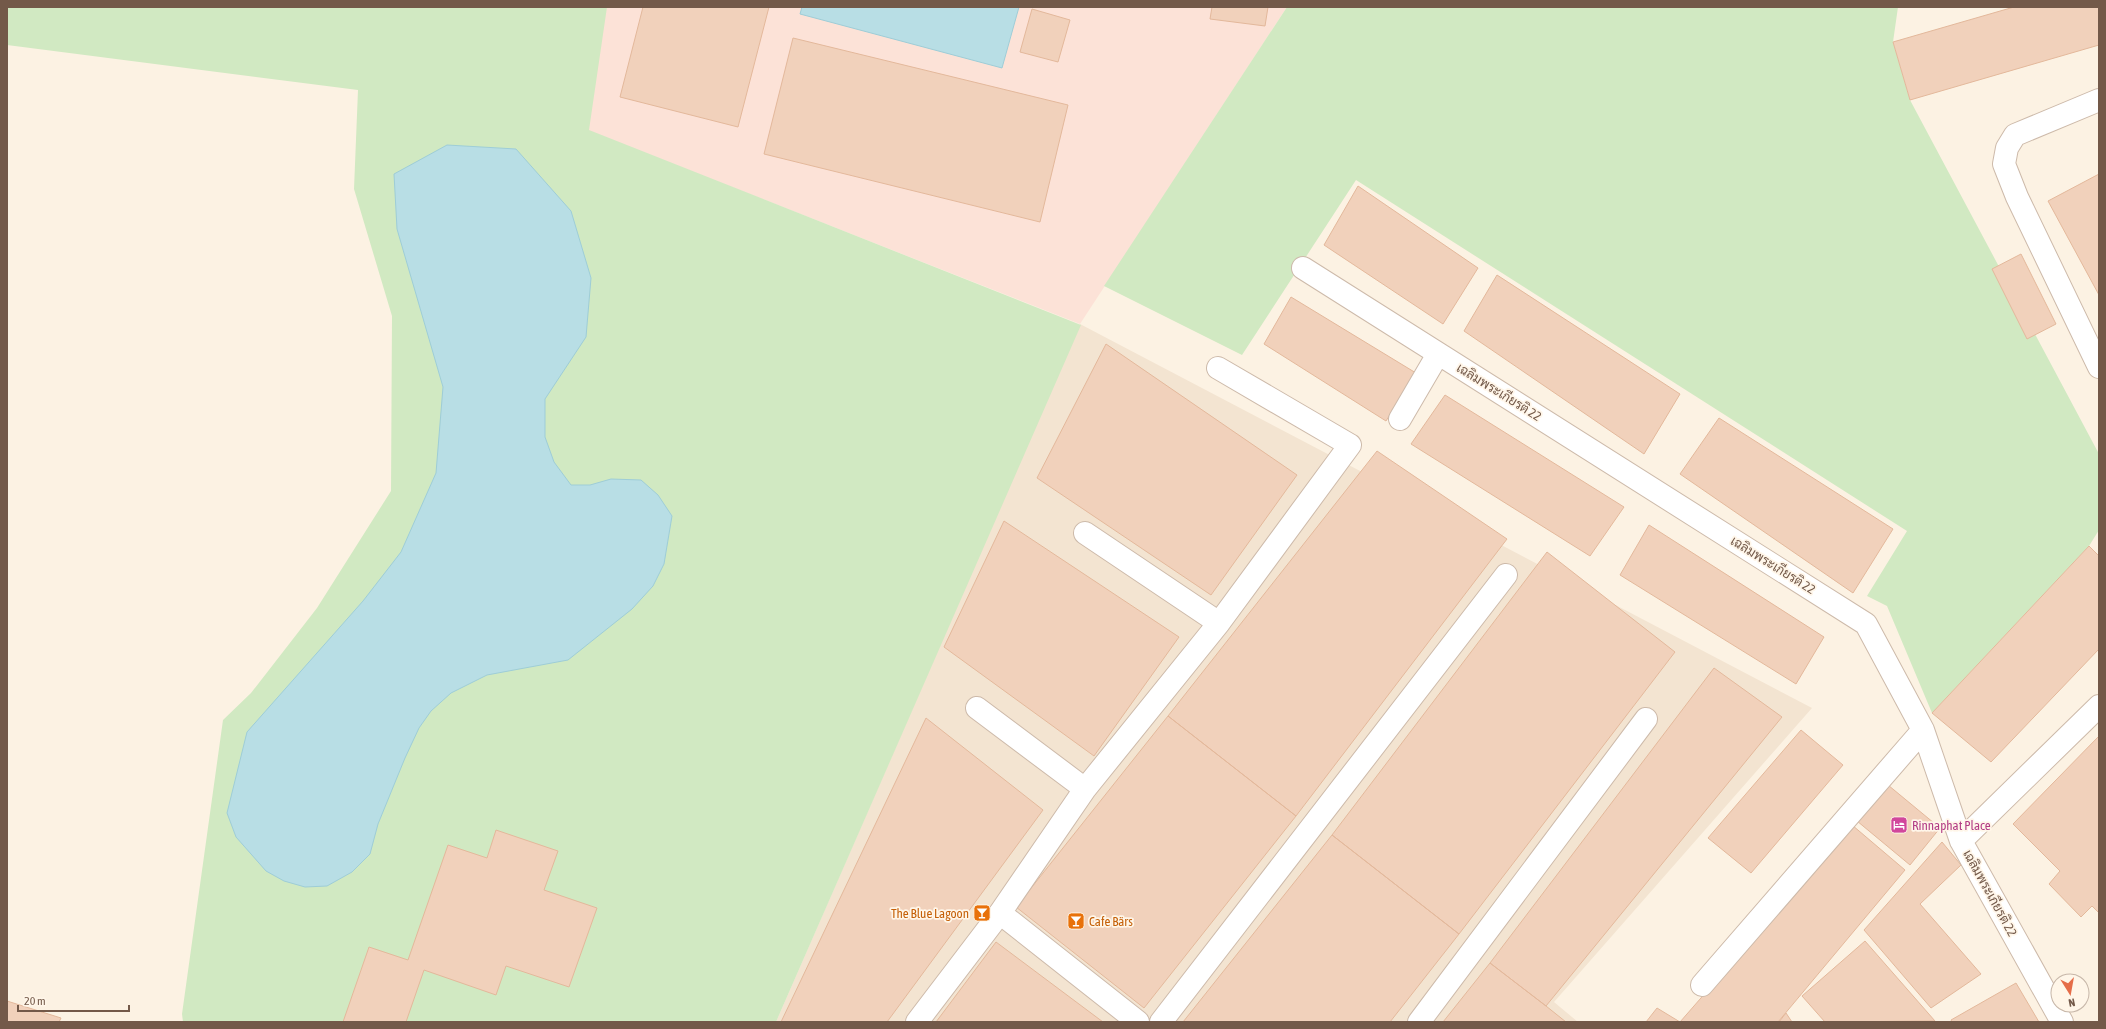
<svg xmlns="http://www.w3.org/2000/svg" width="2106" height="1029" font-family="'Asap Condensed',Sarabun,sans-serif">
	<style>
		.residential { fill: #f3e4d1 }
		.commercial { fill: #fce2d7 }
		.green { fill: #d1e9c2 }
		.water { fill: #b8dee5; stroke: #9ecdd7 }
		.building { fill: #f1d1bb; stroke: #e3b89b }
		.lines { fill: none; stroke-linecap: round; stroke-linejoin: round }
		.minor-casing { stroke: #cdbaaa; stroke-width: 24 }
		.minor { stroke: #fff; stroke-width: 22 }
		.labels { text-anchor: middle; dominant-baseline: central; stroke-width: 3.5; stroke-linejoin: round; paint-order: stroke }
		.street-label { font-size: 13px; fill: #735949; stroke: #fff6e9 }
		.hotel-label { font-size: 13px; fill: #b23c85; stroke: #fff6e9; text-anchor: start }
		.food-label { font-size: 13px; fill: #c56008; stroke: #fff6e9; text-anchor: end }
	</style>
	<rect width="100%" height="100%" fill="#fcf2e3"/>
	<path class="residential" d="M1080,324l732,384 -258,294 24,20h-802z"/>
	<path class="commercial" d="M602,7h685l-207,317 -498,-196z"/>
	<path class="green" d="M7,7h600l-18,123 492,195 -305,697h-593l-1,-8 41,-294 28,-27 66,-85 74,-117 1,-175 -38,-127 4,-99 -351,-45z
		M1287,7h611l-5,35 17,58 189,354v76l-10,16 -157,167 -45,-107 -20,-10 40,-65 -551,-351 -114,175 -138,-69z"/>
	<path class="water" d="M802,7h217l-17,61 -202,-54z
		M447,145l69,4 55,62 20,67 -5,59 -41,62v38l9,25 17,23h19l21,-6 30,1 17,15 14,21 -8,48 -11,22 -21,23 -64,51 -81,15 -36,18 -20,18 -12,17 -14,30 -27,66 -8,30 -18,18 -25,14 -22,1 -21,-6 -18,-10 -30,-34 -9,-24 20,-81 116,-131 38,-49 35,-79 7,-86 -46,-158 -3,-55z"/>
	<path class="building" d="M643,7h126l-31,120 -118,-30z
		M1212,7h56l-3,19 -55,-7z
		M2014,7h85v38l-189,55 -17,-58z
		M1032,9l38,11 -12,42 -38,-10z
		M793,38l275,67 -28,117 -276,-68z
		M2099,174v121l-51,-94z
		M1358,186l120,82 -35,56 -119,-79z
		M2021,254l35,70 -29,15 -35,-70z
		M1497,275l183,119 -36,60 -180,-123z
		M1291,297l125,76 -30,48 -122,-77z
		M1106,344l191,131 -86,120 -174,-117z
		M1445,395l179,112 -34,49 -179,-112z
		M1719,418l174,111 -40,64 -173,-119z
		M1377,451l130,88 -211,277 -128,-100z
		M1004,521l175,116 -85,119 -150,-109z
		M1649,525l175,112 -28,47 -176,-109z
		M2089,546l10,10v93l-108,113 -59,-49z
		M1547,552l128,100 -216,282 -127,-99z
		M1714,668l68,49 -236,289 -56,-43z
		M1168,716l128,100 -152,192 -128,-101z
		M926,718l117,92 -156,212h-106z
		M1801,730l42,35 -92,108 -43,-35z
		M2099,736v177l-7,-7 -11,11 -32,-33 11,-13 -47,-47z
		M1888,785l52,43 -30,37 -53,-44z
		M1852,825l53,45 -127,152h-132l11,-14 23,14z
		M496,830l62,21 -14,39 53,18 -28,79 -63,-21 -10,29 -72,-25 -18,52h-63l26,-75 39,13 40,-115 39,13z
		M1332,835l127,99 -69,88h-207z
		M1942,842l19,23 -41,39 61,70 -50,34 -67,-78z
		M1865,941l70,80 -110,1 -23,-26z
		M996,942l107,80h-167z
		M1490,963l56,43 20,16h-123z
		M2016,983l23,39h-87l-1,-2z
		M7,1001l54,17 -2,4h-52z
		M1786,1013l6,9h-13z"/>
	<g class="lines">
		<g class="minor-casing">
			<path id="minor" d="M2099,100l-84,35 -8,13 -3,16 13,33 82,170
				M1303,268l563,356 57,106 38,111 101,181
				M1400,419l38,-65
				M1085,533l134,90
				M977,708l108,81
				M1961,841l138,-135
				M1000,913l138,109
				M1702,985l221,-255
				M917,1022l83,-109 85,-124 134,-166 131,-178 -132,-77
				M1161,1022l345,-447
				M1419,1022l227,-303"/>
		</g>
		<use href="#minor" class="minor"/>
	</g>
	<defs>
		<g id="hotel-square" transform="scale(0.9)"><rect x="-9" y="-9" width="18" height="18" rx="4" fill="#d1479c" stroke="#fff6e9"/><path d="M-6-4.5h1.5V1H6V5H4.5V3h-9V5H-6ZM-4 0a1.8 1.8 0 1 1 3.6 0ZM.5 0V-2.5h3Q6-2.5 6 0Z" fill="#fff"/></g>
		<g id="bar-square" transform="scale(0.9)"><rect x="-9" y="-9" width="18" height="18" rx="4" fill="#e8710a" stroke="#fff6e9"/><path d="M-6-5H6L.8 .8V4.5H3.5V6h-7V4.5H-.8V.8Z" fill="#fff"/></g>
	</defs>
	<g fill-rule="evenodd">
		<use href="#hotel-square" x="1899" y="825"/>
		<use href="#bar-square" x="982" y="913"/>
		<use href="#bar-square" x="1076" y="921"/>
	</g>
	<g class="labels">
		<g class="street-label">
			<text transform="translate(1499 392) rotate(32)">เฉลิมพระเกียรติ 22</text>
			<text transform="translate(1773 565) rotate(32)">เฉลิมพระเกียรติ 22</text>
			<text transform="translate(1990 893) rotate(61)">เฉลิมพระเกียรติ 22</text>
		</g>
		<g class="hotel-label">
			<text x="1912" y="825">Rinnaphat Place</text>
		</g>
		<g class="food-label">
			<text x="969" y="913">The Blue Lagoon</text>
			<text x="1089" y="921" text-anchor="start">Cafe Bärs</text>
		</g>
	</g>
	<rect width="2106" height="1029" fill="none" stroke="#735949" stroke-width="16"/>
	<g transform="translate(2070 993) rotate(169)"><circle r="19" fill="#fff6e9" stroke="#c7b7a9"/>
	<path d="M0-3L7 15L0 10L-7 15Z" fill="#e56d49"/>
	<text y="-6" font-size="11" font-weight="bold" text-anchor="middle" fill="#735949">N</text>
	</g>
	<path d="M18 1005v6h111v-6" fill="none" stroke="#735949" stroke-width="2"/>
	<text x="24" y="1005" font-size="12" fill="#735949" stroke="#fff6e9" stroke-width="3" paint-order="stroke">20 m</text>
</svg>
